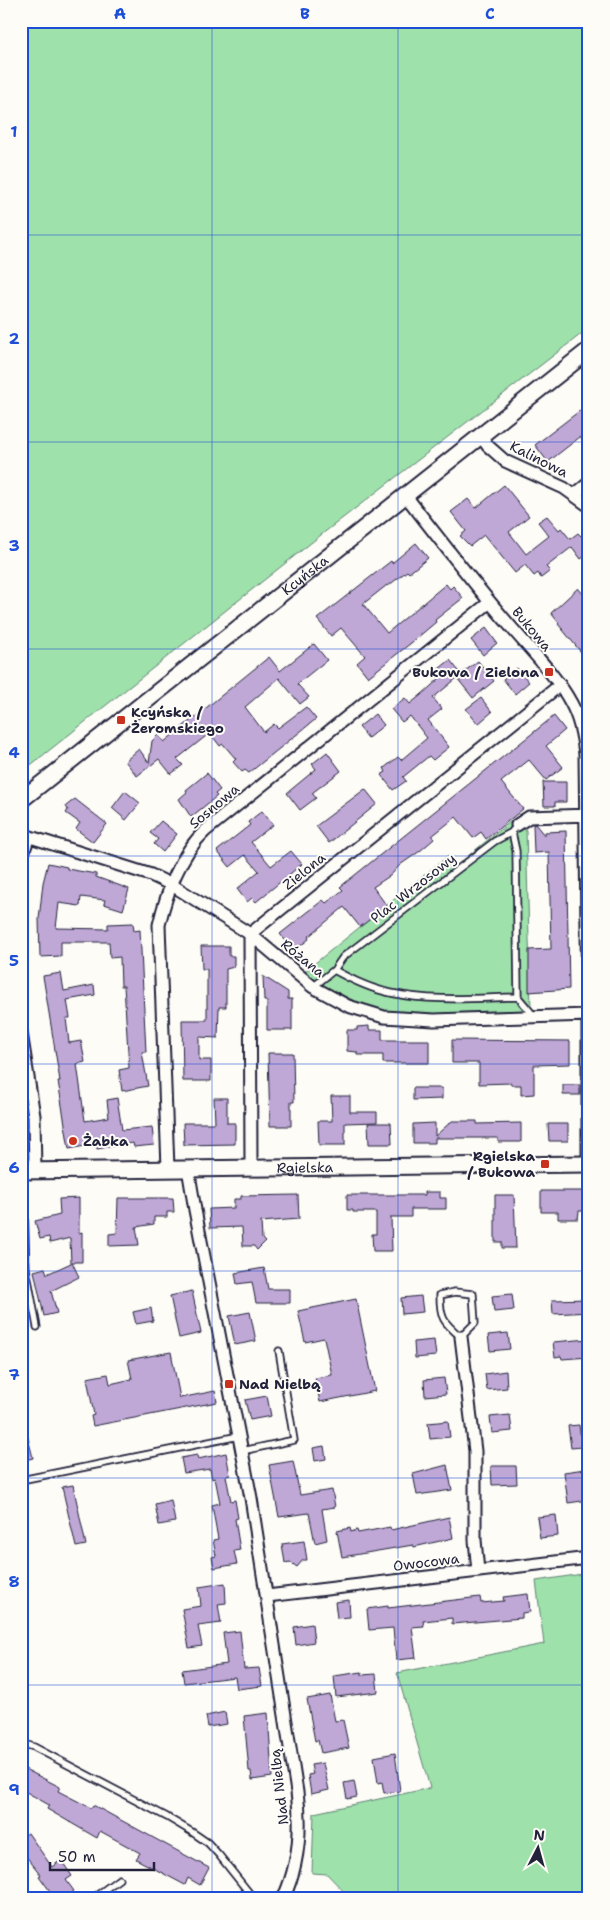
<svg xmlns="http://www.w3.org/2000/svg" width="610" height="1920" font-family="'Shantell Sans',sans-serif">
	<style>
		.green { fill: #9ee1ab; stroke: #608273 }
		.building { fill: #bfa7d6; stroke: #22223b }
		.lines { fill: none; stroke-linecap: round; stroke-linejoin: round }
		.lane-casing { stroke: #22223b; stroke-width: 9 }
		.street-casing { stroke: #22223b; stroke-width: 15 }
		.secondary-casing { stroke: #22223b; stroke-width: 19 }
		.lane { stroke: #fdfcf7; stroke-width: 5.5 }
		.street { stroke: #fdfcf7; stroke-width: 11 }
		.secondary { stroke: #fdfcf7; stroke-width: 15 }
		.grid { fill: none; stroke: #1d4ed8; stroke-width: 1; stroke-opacity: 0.55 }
		.poi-dot { fill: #c8321e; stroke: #fdfcf7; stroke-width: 2 }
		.labels { text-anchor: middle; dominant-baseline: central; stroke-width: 4; stroke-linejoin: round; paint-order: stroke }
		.street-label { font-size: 14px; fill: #22223b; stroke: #fdfcf7 }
		.poi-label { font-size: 14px; font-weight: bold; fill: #22223b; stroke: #fdfcf7; text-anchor: start }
		.neatline { fill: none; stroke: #1d4ed8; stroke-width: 2 }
		.grid-label { font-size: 16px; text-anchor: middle; font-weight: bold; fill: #1d4ed8 }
	</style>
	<rect width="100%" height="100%" fill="#fdfcf7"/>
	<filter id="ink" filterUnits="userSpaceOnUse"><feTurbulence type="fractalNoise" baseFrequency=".02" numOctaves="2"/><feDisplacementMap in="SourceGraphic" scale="10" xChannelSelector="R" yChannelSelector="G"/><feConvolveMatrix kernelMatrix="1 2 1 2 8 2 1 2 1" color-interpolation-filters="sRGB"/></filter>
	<g filter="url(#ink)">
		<path class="green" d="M21,21h568v307l-263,203 -294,233 -11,4z
			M511,821l15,9 5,180 -106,4 -39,-2 -31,-11 -29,-14 -22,-15 144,-116 9,9z
			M589,1573v326h-238l-24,-25 -15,-1 2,-60 116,-25 -33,-115 147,-29 -8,-63z"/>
		<path class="building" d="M582,409l7,9v30l-9,-11 -32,25 -13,-17z
			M504,485l25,31 -20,16 17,22 23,-18 -11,-14 9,-6 12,14 2,-2 9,11 8,-6 3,3 8,-7v24l-8,6 -9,-12 -26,20 4,4 -9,7 -3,-5 -4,3 -9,-11 -10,8 -31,-38 -14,11 -10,-10 6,-5 -15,-19 17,-13 8,9z
			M416,543l12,15 -19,15 -2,-2 -19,15 -1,-1 -24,19 24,29 59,-49 4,5 3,-3 10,12 -28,22 1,2 -25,21 -43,34 -11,-14 8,-7 -24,-28 -10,8 -14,-17 74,-58 1,2z
			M578,588l6,7 5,-4v71l-31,-38 1,-1 -8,-10z
			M486,628l11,15 -14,12 -12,-15z
			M314,644l13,16 -30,24 12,13 -9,7 -21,-26 -34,29 19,25 10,-8 4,4 28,-21 10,12 -67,54 -4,-3 -3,2 -9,-10 3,-3 -13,-15 -3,2 -10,-13 -33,26 6,6 -12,9 -12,-15 -22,17 -12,-15 14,-12 10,14 3,-22 6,-6 6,7 105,-85 11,14z
			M450,660l11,14 17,-13 16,20 -21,17 -16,-20 -24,20 9,11 -14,11 21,27 -16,13 -4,-4 -26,21 3,4 -13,9 -12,-15 5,-3 -2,-4 14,-11 3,3 26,-22 -17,-22 -8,6 -11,-13 14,-11 5,6 11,-9 19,-17 -5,-6z
			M517,668l12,14 -14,12 -12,-15z
			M481,698l11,14 -14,12 -12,-15z
			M375,714l9,11 -16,13 -9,-11z
			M554,716l11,14 -19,16 17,21 -17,13 -17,-20 -28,22 22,27 -37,30 -5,-7 -8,6 -17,-21 -24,19 2,3 -14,12 -20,14 -9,10 -18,12 14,19 -27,21 -16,-20 -36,30 1,2 -15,12 -14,-17 43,-34 3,3 17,-13 -3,-3z
			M327,752l14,19 -29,22 4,5 -16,12 -13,-17 29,-24 -4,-5z
			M207,773l13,17 -5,4 2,2 -26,21 -12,-18 8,-7 -1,-2z
			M543,782h23v20h-11v4h-11z
			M365,789l12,15 -48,39 -13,-17z
			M125,791l15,12 -14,17 -14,-12z
			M75,799l32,25 -14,18 -17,-13 4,-6 -14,-10 2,-3 -2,-4z
			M262,811l11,14 -22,17 20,24 20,-15 11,13 -46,38 -4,-4 -5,4 -10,-13 22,-18 -14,-16 -15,12 -13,-16 33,-26 -2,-3z
			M161,821l16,13 -14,18 -9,-8 4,-5 -8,-6z
			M533,824h2l10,12v-4l21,-1 3,158 -40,3v-42l22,-1 -2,-97 -15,1z
			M48,863l19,4v2l29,5v3l33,12 -6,21 -19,-6 1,-4 -24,-3 -1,9 -21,-3 -3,25 52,1v-5l25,-1 1,8 6,-1 6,122h-4l6,34 -26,5 -3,-21 10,-2 -5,-82h-3l-1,-29 -10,1 -1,-16h-48v14l-21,1 -1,-38 4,-36z
			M201,946h28v10h5v11l-8,2v38h-7l-1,31 -19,-1v23h12v21h-28l-1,-61h25v-51h-5z
			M61,973l3,18 30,-6 1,10 -28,5 3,18h-4l3,25 12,-2 4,21 -8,2 8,57 24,-4 -2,-17 10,-2 5,32 30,-3 2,18 -20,2 -1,-4 -36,6 -1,-5 -27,5 -11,-68h2l-17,-105z
			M263,976l25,16v7h4v31h-25v-29h-3z
			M369,1026v4h13v10h47v23h-46v-8h-26v-3l-10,-1v-21h10v-3z
			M452,1040l118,1v23l-36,1v29l-13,1v-10h-10v-2l-32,1v-21h-27z
			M268,1053h25l1,49h-3v24h-21z
			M563,1085h17v10h-17z
			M413,1088h29v11l-29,1z
			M331,1096h19v16h27v10l-32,1v22h-26l-1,-24h14z
			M214,1098h13v25h8v21l-51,1 -1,-22h32z
			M452,1121h25v3l44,-1v19h-23v-4h-63v5h-22v-19l22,-1v13z
			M368,1123h23l1,21h-23z
			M548,1124h20v17h-19z
			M541,1191h48v20h-10l-1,8h-20v-7h-17z
			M425,1192h15v6h6v11h-35v8h-20l1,34h-19l-1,-17h4v-22h-23v-2h-6v-15h78z
			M298,1195l1,24 -38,3 1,17 3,3 -8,8 -3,-4h-11l-1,-19 -32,1 -1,-19 25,-1v-9h7v-3z
			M495,1195h19l2,53h-14v-6h-7z
			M79,1198v35l3,-1v30h-10l7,15 -28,14 6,22 -13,3 -10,-45 11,-3 2,6 24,-11 -1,-25 -20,5 -1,-6 -9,2 -5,-18 25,-6 -1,-16z
			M118,1198h55l1,14h-7v5h-13v7l-18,3 3,18 -30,1v-12l8,-1z
			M264,1268l4,21h22v14h-34l-4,-21 -15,2 -2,-11z
			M192,1291l9,42 -22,5 -9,-42z
			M512,1294l2,16 -20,2 -2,-16z
			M421,1296l2,16 -21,2 -1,-16z
			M356,1299l19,92 -55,11 -5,-24 17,-3 -8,-37 -19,4 -7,-31z
			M589,1299v13l-36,2 -1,-14z
			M151,1308l2,13 -17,3 -3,-12z
			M250,1312l6,29 -21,4 -6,-29z
			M508,1333l2,16 -20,2 -2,-16z
			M589,1339v18l-27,2 -1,-3 -6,1 -2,-15z
			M434,1340l2,16 -21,2 -1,-16z
			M171,1352l9,46 35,-7 2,11 -124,24 -2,-10 3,-1 -7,-37 21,-4 2,10 22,-5 -4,-19z
			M506,1371l1,17 -20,2 -2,-16z
			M444,1378l2,16 -21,2 -1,-16z
			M267,1396l4,20 -21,4 -5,-20z
			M510,1415l2,16 -20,2 -2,-16z
			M448,1421l2,16 -20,2 -2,-16z
			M579,1425l3,22 -11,1 -3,-22z
			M21,1426h4l8,32 -12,3z
			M324,1446l2,13 -11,2 -2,-13z
			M226,1453l4,22 -4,1 5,25 4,-1 3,18 -3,1 5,31 -6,1 3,13 -23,4 -2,-11 4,-1 -3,-16 5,-1 -6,-34 8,-2 -5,-25 -3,1 -2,-10 -26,4 -3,-15 16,-3 1,4z
			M293,1461l7,34 32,-5 3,17 -13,2 5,31 -12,3 -6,-30 -30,4 -10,-52z
			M447,1465l5,25 -35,5 -4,-21z
			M491,1466h25l1,18 -25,1z
			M585,1469l4,31 -21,3 -4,-31z
			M73,1485l13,60 -10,2 -14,-60z
			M171,1500l4,22 -16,3 -4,-21z
			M556,1515l2,21 -18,2 -3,-21z
			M449,1517l4,21 -39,9 -1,-2 -71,12 -5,-26 13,-3 1,4 6,-2 1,3 32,-6 1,3z
			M304,1541l3,19h-4l-6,7 -7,-5 -5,1 -3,-19z
			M225,1583l1,20 -8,1 3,19 -23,3 4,20 -13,2 -7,-39 19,-3 -2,-19z
			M528,1594l2,18 -8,1v5l-70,6v-6l-29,3 1,5 -12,1 4,31 -20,2 -3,-32 -24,2 -2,-21 21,-3v2l92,-11 1,6 23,-2 -1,-4z
			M349,1600l1,17 -13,1 -2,-16z
			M312,1624l2,18 -18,3 -2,-18z
			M240,1631l4,38 15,-1 3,18 -25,3 -2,-12 -51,6 -2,-13 45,-6 -4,-31z
			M362,1672v3l14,-1 2,18 -42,5 -2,-21z
			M330,1695l5,26 8,-1 6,28 -28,5 -3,-13 -3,1 -8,-42z
			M225,1712l2,12 -19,3 -2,-11z
			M268,1713l4,64 -20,3 -1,-9h-2l-5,-55z
			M395,1753l5,38 -16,2 -2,-11 -4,1 -4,-26z
			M323,1763l6,27 -18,4 -3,-19 5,-1 -2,-9z
			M21,1767l39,20 -2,4 33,17 2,-3 116,63 -9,17 -12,-7 -3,7 -49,-26 4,-6 -40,-22 -3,7 -50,-29 2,-4 -28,-16z
			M354,1781l3,16 -10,2 -3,-16z
			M28,1833l24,34 9,-7 11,16 -6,4 8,11 -11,8h-10l-5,-7 2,-1 -11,-15 2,-1 -20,-25v-12z"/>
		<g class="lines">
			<g class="lane-casing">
				<path id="lane" d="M513,830l-1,2 4,19 2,146 16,19
					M334,970c18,10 37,19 57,23 41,9 85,5 127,4
					M313,987l21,-17 9,-13 152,-116 17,-9
					M23,1173l3,95 11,59
					M455,1292l18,2 2,29 -14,14c-18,-15 -21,-19 -21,-42z
					M242,1451l52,-11 -15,-89
					M21,1480l218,-44
					M21,1743l13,4 133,70 25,15 16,11 11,12 35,44
					M21,1895l3,4
					M92,1899l27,-20"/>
			</g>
			<g class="street-casing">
				<path id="street" d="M480,435l8,11 17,15 59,27 25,18
					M405,495c33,42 65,84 100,125 20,24 52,56 66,83 9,16 12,33 14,51l3,261v149
					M574,495l15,-12
					M517,825l12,-8 60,-2
					M21,834l130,41 21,10 78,49 63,53 35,19 36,11 50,3 155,-5
					M21,859l8,-23
					M21,1032l13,84 1,55
					M251,1167l-1,-233 310,-249
					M168,1168l-9,-243c7,-31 22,-72 46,-94l285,-229
					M188,1168l7,42 56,288 46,294c5,37 2,73 -14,107
					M461,1337l14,114v89l3,31
					M267,1596l322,-38"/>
			</g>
			<g class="secondary-casing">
				<g id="secondary">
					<path id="s1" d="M21,800l568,-450"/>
					<path id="s2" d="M21,1171l568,-7"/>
				</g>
			</g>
			<use href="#lane" class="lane"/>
			<use href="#street" class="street"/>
			<use href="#secondary" class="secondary"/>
		</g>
	</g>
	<path class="grid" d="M212,21v1878M398,21v1878M21,235h568M21,442h568M21,649h568M21,856h568M21,1064h568M21,1271h568M21,1478h568M21,1685h568"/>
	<g class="poi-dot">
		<rect x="544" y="667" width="10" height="10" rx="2.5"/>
		<rect x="116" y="715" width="10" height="10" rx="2.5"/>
		<circle cx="73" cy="1141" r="5"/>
		<rect x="540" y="1159" width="10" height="10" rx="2.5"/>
		<rect x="224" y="1379" width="10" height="10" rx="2.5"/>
	</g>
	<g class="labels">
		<g class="street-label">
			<text transform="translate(539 459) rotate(27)">Kalinowa</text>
			<text stroke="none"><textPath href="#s1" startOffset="362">Kcyńska</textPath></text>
			<text transform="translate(532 629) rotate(50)">Bukowa</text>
			<text transform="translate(214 806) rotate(-40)">Sosnowa</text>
			<text transform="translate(304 871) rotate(-39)">Zielona</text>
			<text transform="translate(413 888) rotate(-38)">Plac Wrzosowy</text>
			<text transform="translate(303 958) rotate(39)">Różana</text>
			<text stroke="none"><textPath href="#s2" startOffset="284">Rgielska</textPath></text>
			<text transform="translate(426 1562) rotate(-7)">Owocowa</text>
			<text transform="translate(279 1787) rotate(-97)">Nad Nielbą</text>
		</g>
		<g class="poi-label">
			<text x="539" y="672" text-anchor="end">Bukowa / Zielona</text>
			<text x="131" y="712">Kcyńska /<tspan x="131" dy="16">Żeromskiego</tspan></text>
			<text x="83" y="1141">Żabka</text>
			<text x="535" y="1156" text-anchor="end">Rgielska<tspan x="535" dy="16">/ Bukowa</tspan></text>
			<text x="239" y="1384">Nad Nielbą</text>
		</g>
	</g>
	<rect width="610" height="1920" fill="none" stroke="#fdfcf7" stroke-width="55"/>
	<g transform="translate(538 1848) rotate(6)" stroke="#fdfcf7" stroke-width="4" paint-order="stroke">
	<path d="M0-4L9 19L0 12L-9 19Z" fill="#22223b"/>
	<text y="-8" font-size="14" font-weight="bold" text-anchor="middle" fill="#22223b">N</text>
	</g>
	<path d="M50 1862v8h104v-8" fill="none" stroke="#22223b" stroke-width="2.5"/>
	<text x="58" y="1862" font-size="15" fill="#22223b" stroke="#fdfcf7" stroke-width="4" paint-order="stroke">50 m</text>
	<rect x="28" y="28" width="554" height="1864" class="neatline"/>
	<g class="grid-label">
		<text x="120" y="19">A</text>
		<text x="305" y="19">B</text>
		<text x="490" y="19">C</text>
		<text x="14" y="137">1</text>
		<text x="14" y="344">2</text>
		<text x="14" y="551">3</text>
		<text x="14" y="758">4</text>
		<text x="14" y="966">5</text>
		<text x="14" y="1173">6</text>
		<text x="14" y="1380">7</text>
		<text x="14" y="1587">8</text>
		<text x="14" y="1795">9</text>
	</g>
</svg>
